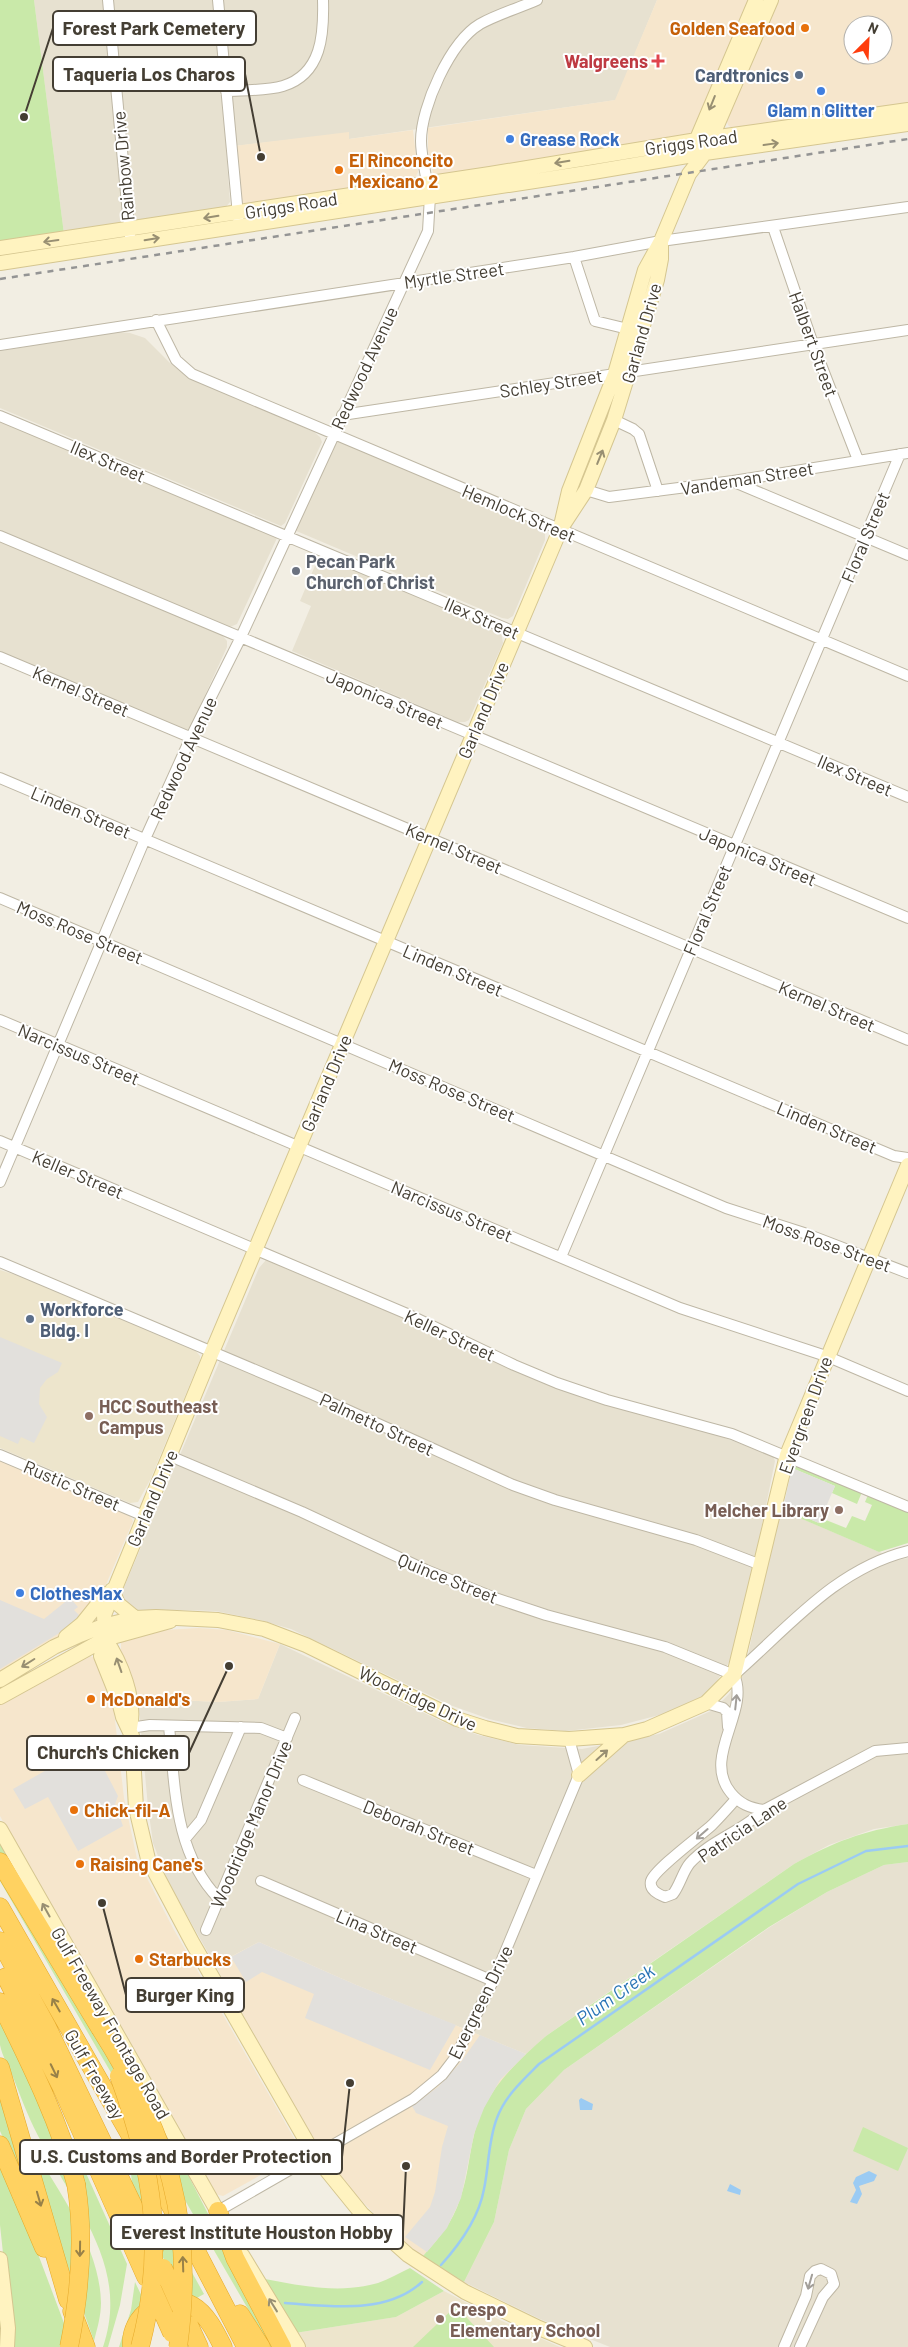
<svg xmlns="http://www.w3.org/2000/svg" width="908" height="2347" font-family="Barlow,sans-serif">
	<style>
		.residential { fill: #e7e1d0 }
		.commercial { fill: #f6e6cc; fill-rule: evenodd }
		.education { fill: #ede5cc }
		.green { fill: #c9e9a9 }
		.parking { fill: #e2e0dc }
		.water { fill: #9bcbf3 }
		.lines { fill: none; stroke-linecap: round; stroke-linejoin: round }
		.stream { stroke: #9bcbf3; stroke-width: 2.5 }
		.street-casing { stroke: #beb7a5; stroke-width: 12 }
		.secondary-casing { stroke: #d5c690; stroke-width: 16 }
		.highway-casing { stroke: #e5a92a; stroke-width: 19 }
		.street { stroke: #fff; stroke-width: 10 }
		.secondary { stroke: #fff3c0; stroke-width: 14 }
		.highway { stroke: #ffd261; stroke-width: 18 }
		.rail { stroke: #949494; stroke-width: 2.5; stroke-dasharray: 6 6; stroke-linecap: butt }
		.highway-bridge-casing { stroke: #e5a92a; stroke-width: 19; stroke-linecap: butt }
		.highway-bridge { stroke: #ffd261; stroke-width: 18 }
		.oneway { stroke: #988f72 }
		.oneway2 { stroke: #a29e99 }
		.oneway3 { stroke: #988148 }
		.food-dot { fill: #e8710a; stroke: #fff; stroke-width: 2 }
		.health-dot { fill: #e0444e; stroke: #fff; stroke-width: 2 }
		.service-dot { fill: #5c6f8a; stroke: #fff; stroke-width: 2 }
		.shop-dot { fill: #3f7fe0; stroke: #fff; stroke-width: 2 }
		.worship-dot { fill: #6b7280; stroke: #fff; stroke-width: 2 }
		.education-dot { fill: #8d6e63; stroke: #fff; stroke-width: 2 }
		.labels { text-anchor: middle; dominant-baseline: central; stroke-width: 4; stroke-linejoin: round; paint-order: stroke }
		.food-label { font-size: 18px; font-weight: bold; fill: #c56008; stroke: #fff; text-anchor: start }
		.health-label { font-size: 18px; font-weight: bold; fill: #be3a42; stroke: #fff; text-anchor: end }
		.service-label { font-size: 18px; font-weight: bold; fill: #4e5e75; stroke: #fff; text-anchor: end }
		.shop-label { font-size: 18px; font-weight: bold; fill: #366cbe; stroke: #fff; text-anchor: start }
		.street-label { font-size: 18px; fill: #443e33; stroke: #fff }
		.worship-label { font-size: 18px; font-weight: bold; fill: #5b616d; stroke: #fff; text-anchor: start }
		.education-label { font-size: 18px; font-weight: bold; fill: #785e54; stroke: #fff; text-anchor: start }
		.water-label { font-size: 19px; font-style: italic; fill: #2773b5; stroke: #fff }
		.leader { fill: none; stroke: #443e33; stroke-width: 2 }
		.callout-dot { fill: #443e33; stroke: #fff; stroke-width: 2 }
		.callout { fill: #fff; stroke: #443e33; stroke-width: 2 }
		.callout-label { font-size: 19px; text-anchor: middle; font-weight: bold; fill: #443e33 }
	</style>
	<rect width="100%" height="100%" fill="#f2eee3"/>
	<path class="residential" d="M34,0h623l-41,100 -267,39v-6l-123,14 4,55 -7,8 -159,24z
		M117,332l13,1 15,5 25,25 18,14 126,55 6,5 2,5 -37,81 -4,3 -281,-118v-57z
		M0,420l277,118 -40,86 -7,3 -230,-96z
		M336,442h6l198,84 5,6v8l-32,76 -5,3 -6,-1 -208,-88z
		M0,541l222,94 5,6v6l-36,79 -4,4 -5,-2 -182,-76z
		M320,554l181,78 2,11 -34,77 -4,2h-7l-166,-71 19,-45 -11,-5z
		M266,1260l142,60 132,62 50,18 127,35 56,21 2,5 -27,133 -16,64 -23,35 -42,20 -46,12 -55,6 -39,-3 -38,-9 -39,-14 -159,-76 -31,-9 -44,-9 -34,-1 -45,3 -16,-14 1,-7 137,-324z
		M779,1509l119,51 10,-2v266l-34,5 -45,16 -35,19 -187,129 -61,43 -20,18 -172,-70 -95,-42 -44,23 -47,-83 -15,-39 -5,-36 -10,-109 80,4 40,-3 22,-55 163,78 35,13 42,10 62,4 77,-15 54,-24 16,-16 16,-25z
		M908,1862v485h-298l-70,-28 -76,-37 30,-60 15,-72 17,-41 38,-39 206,-143 57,-35 57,-27z"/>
	<path class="commercial" d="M657,0h94l-57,133 -6,5 -253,37 -2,-2 -5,-22v-23l187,-28z
		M777,0h131v103l-169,28 -5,-1 -6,-5 -2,-6zM853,25h30v30h-30z
		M413,130l5,42 -4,8 -167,26 -7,-6 -6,-54 115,-14v7z
		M0,1460l129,55 4,6 -31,73 -34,38 -68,41z
		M198,1628l29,2 53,14 -22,55 -40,3 -80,-4 -17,-48v-9l43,-11z
		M88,1655l7,3 18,45 11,95 13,61 37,71 124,215 -1,10 -74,41 -8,-2 -215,-378v-112z
		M259,1942l95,42 172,70 -52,80 -13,64 -14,30 -24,28 -27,-20 -41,-42 -28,-35 -25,-40 -87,-154z"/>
	<path class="education" d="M0,1270l35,11 159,68 6,7v4l-50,120 -12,22 -8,1 -130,-55z
		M444,2291l58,30 58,26h-257l-8,-14 101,-16z"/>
	<path class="green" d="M0,0h34l30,234 -64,9z
		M794,1464l68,28 -5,12 -25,-11 3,-7 -43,-18z
		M868,1495l40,16v32l-29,9 -98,-42 2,-2 36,15 2,-5 25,10 6,-12 13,5 7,-16 -7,-3z
		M908,1824v38l-24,3 -57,27 -58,35 -205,143 -38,39 -17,41 -15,72 -30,60 -41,-26c16,-18 30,-34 37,-57 11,-30 9,-63 24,-92 15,-29 38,-50 62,-71l248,-172c40,-22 68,-33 114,-40z
		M0,1843l172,301 105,203h-7l-270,-466z
		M0,1992l30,57 97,215 -7,41 -12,42h-5c27,-80 -27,-138 -61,-204 -12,-21 -20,-43 -29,-66 -4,-10 -11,-21 -13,-32 0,-16 0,-36 0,-53z
		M0,2099l27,92 -27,-60z
		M863,2127l45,21 -10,23 -45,-20z
		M34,2149c27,47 66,98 67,154 0,13 -4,26 -7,38l-27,-76 -35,-115z
		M124,2151l80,143 -9,5 -15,-4 -47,-104 -2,-17z
		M0,2153l73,194h-60l-13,-122z
		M410,2268l34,23 -48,26 -101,16 -30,-54c37,7 75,15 113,4 11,-4 21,-10 32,-15z
		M135,2282l10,21 -19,44h-7l12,-37z
		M456,2306l38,41h-81z"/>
	<path class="parking" d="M0,1337l62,26 -4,9 -11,7 -7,9 -1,16 8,13 -13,26 -13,-6 -3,7 -18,-8z
		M792,1468l43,18 -16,37 -36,-15z
		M70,1598l8,9 -4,3 6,6 -19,16 -61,37v-69l44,19z
		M103,1738l12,21 -12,8 15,29 -3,8 8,22 -45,25 -30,-54 -23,12 -12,-20z
		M259,1942l95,42 102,41 -26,45 -125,-52 9,-24 -52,-22 -16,10 -15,-25z
		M480,2035l46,19 -26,26 -16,28 -10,26 -13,64 -14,30 -20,24 -22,-15 25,-30 5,-15 7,-45 6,-21 -32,-13 -4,-7 26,-19 23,-25z"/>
	<path class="water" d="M581,2098l12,6 -1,6h-12l-1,-10z
		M869,2171l8,4 -3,6 -15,5 3,8 -5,10 -7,-2 6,-12 -3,-7 3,-6z
		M730,2184l11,6 -1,5 -13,-4z"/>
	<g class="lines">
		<path class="stream" d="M441,2265c19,-21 38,-48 43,-76 5,-23 4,-48 13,-71 8,-22 26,-38 42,-54l259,-180 68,-33 42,-5
			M285,2303c45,3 101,12 137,-21"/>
		<g class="street-casing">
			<path id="street" d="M108,0l22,236
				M218,0l21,226
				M226,91c18,-1 40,0 57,-5 39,-12 41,-52 40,-86
				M427,183c-2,-14 -6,-28 -6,-42 0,-34 29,-99 59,-117 18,-10 39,-16 57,-24
				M773,227l40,117 45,116
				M574,257l21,64 33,8
				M156,320l20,40 16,14 716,302
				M0,345l574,-88 87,-16 247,-34
				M342,415l566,-85
				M0,416l908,381
				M614,420l19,9 6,5 19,57
				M734,482l174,73
				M586,490l23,7 124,-16 175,-28
				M0,536l908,382
				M0,657l908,383
				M0,778l894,378 14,2
				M0,898l726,310 78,25 104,40
				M0,1020l680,288 146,48 82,35
				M0,1141l405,172 109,52 43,18 50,17 125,34 176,73
				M0,1182l145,-343 46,-102 49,-98 188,-408 2,-35
				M561,1257l339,-803
				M0,1262l312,132 201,91 42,15 141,40 65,25
				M0,1455l144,61
				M170,1456l132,56 124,58 69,28 51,17 119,32 69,28
				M734,1675c54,-47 101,-106 174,-124
				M734,1675c17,36 -33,82 -3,118 9,11 19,15 33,17
				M706,1703l17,5 4,4 1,15
				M169,1726c6,60 5,127 50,173
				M130,1728l20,-3 111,3 26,10
				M303,1780l233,95
				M736,1799c-8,9 -16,18 -24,26 -12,11 -57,44 -61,56 -2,9 7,13 14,16l8,-3c7,-9 10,-23 17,-31 21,-23 53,-32 74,-53l111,-59 33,-3
				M185,1839l16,-19 40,-93
				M261,1881l232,100
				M206,1930l89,-212
				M218,2211l195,-112 29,-24 13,-17 38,-77 86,-206 -10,-36
				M784,2347l22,-51 4,-20 5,-5 6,-2 10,5 3,10 -11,13 -23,50"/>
		</g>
		<g class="secondary-casing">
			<path id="secondary" d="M694,146l62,-146
				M0,248l490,-74 207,-34 211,-30
				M0,263l593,-91 112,-19 203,-29
				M563,525l23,-35 28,-70 43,-140 4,-21v-18
				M112,1590l6,14 17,14
				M66,1637l16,-13 24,-30
				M105,1639c16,23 31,61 25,89
				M0,1680l54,-33 26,-12 23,-9 32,-8 21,-1 62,3 46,9 42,16 151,74 28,9 32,8 52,3 55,-4 23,-6 59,-26 28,-28 53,-220 121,-290
				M0,1697l105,-58 65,-18
				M579,1775l45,-40
				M0,1829l222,390
				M242,2255l56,92
				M0,2259l8,69 -1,19
				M585,2347l-46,-19 -74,-36 -57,-37 -46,-41 -47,-58 -123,-214 -44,-83 -12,-51 -4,-72 -9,-19 -4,-16 -18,-45 4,-17 -1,-24 108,-263 348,-822 9,-39 46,-117 30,-104 16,-29 28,-67 16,-21 66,-153"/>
		</g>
		<g class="highway-casing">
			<path id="highway" d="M0,1862l100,166
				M0,1907l193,338 53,102
				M0,1941l46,84 108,224
				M6,1977l56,111 84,189
				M0,2002c29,59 59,118 76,182
				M0,2067l68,233
				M0,2145l44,103
				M218,2211l17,47 47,89
				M72,2311l14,36
				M240,2314l21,33
				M189,2325l10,22
				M132,2347c-4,-31 33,-57 61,-41 14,8 23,27 30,41"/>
		</g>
		<use href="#street" class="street"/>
		<use href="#secondary" class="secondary"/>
		<use href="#highway" class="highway"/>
		<path class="rail" d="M0,279l908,-140"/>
		<g class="highway-bridge-casing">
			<path id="highway-bridge" d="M100,2028c67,106 96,192 78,319
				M119,2076c34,93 47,173 21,271
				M163,2268l17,38
				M151,2286l21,47
				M69,2347c11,-54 16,-109 7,-163"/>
		</g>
		<use href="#highway-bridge" class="highway-bridge"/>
	</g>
	<defs><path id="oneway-shaft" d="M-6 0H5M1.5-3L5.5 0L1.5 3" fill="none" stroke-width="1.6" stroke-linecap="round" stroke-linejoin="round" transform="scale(1.25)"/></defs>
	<g class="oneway">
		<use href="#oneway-shaft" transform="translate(712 103) rotate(112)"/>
		<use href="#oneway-shaft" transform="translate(771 144) rotate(-8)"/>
		<use href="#oneway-shaft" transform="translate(562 162) rotate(171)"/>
		<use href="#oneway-shaft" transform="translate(211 217) rotate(171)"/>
		<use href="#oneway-shaft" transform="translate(152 239) rotate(-9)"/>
		<use href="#oneway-shaft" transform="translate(51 241) rotate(172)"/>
		<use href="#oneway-shaft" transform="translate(600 457) rotate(-68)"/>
		<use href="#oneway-shaft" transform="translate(28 1663) rotate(148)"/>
		<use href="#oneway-shaft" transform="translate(119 1665) rotate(-109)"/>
		<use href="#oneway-shaft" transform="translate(602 1755) rotate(-42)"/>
		<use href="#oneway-shaft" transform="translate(46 1910) rotate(-119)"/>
		<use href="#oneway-shaft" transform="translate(273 2305) rotate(-122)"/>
	</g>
	<g class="oneway2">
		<use href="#oneway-shaft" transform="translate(736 1702) rotate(-84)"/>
		<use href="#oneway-shaft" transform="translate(702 1834) rotate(139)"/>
		<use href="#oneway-shaft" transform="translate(810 2282) rotate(106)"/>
	</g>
	<g class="oneway3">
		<use href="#oneway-shaft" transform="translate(56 2005) rotate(-120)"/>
		<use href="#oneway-shaft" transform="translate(54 2071) rotate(64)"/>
		<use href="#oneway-shaft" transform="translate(39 2199) rotate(74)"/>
		<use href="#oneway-shaft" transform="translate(80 2249) rotate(91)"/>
		<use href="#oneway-shaft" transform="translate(183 2264) rotate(-92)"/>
	</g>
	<g class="food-dot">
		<circle cx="805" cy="28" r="5"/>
		<circle cx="339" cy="170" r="5"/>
		<circle cx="91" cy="1699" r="5"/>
		<circle cx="74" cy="1810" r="5"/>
		<circle cx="80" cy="1864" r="5"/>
		<circle cx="139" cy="1959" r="5"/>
	</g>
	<path class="health-dot" d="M655.5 53.5h5v5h5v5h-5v5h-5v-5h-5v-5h5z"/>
	<g class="service-dot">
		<circle cx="799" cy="75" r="5"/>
		<circle cx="30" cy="1319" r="5"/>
	</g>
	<g class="shop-dot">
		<circle cx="821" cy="91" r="5"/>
		<circle cx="510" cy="139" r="5"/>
		<circle cx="20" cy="1593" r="5"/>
	</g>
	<circle class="worship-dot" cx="296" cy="571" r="5"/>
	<g class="education-dot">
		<circle cx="89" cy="1416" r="5"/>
		<circle cx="839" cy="1510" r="5"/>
		<circle cx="440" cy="2319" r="5"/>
	</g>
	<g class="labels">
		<g class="food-label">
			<text x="795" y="28" text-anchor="end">Golden Seafood</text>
			<text x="349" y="160">El Rinconcito<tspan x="349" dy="21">Mexicano 2</tspan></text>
			<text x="101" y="1699">McDonald's</text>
			<text x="84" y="1810">Chick-fil-A</text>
			<text x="90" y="1864">Raising Cane's</text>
			<text x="149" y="1959">Starbucks</text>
		</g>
		<g class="health-label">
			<text x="648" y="61">Walgreens</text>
		</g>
		<g class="service-label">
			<text x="789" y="75">Cardtronics</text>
			<text x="40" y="1309" text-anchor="start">Workforce<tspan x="40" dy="21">Bldg. I</tspan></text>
		</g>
		<g class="shop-label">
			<text x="821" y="110" text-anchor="middle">Glam n Glitter</text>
			<text x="520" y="139">Grease Rock</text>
			<text x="30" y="1593">ClothesMax</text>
		</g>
		<g class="street-label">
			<text transform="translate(691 142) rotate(-8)">Griggs Road</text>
			<text transform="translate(123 166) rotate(-95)">Rainbow Drive</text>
			<text transform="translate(291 205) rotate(-9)">Griggs Road</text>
			<text transform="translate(454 275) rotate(-8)">Myrtle Street</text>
			<text transform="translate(641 333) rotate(-74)">Garland Drive</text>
			<text transform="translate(814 344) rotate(70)">Halbert Street</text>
			<text transform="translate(364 368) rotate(-65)">Redwood Avenue</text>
			<text transform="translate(551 383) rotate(-9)">Schley Street</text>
			<text transform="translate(108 461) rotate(23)">Ilex Street</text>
			<text transform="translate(747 478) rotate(-9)">Vandeman Street</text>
			<text transform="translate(519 513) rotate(23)">Hemlock Street</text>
			<text transform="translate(865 537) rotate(-67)">Floral Street</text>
			<text transform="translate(482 618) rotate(23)">Ilex Street</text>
			<text transform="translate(81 691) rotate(23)">Kernel Street</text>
			<text transform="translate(385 699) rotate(23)">Japonica Street</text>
			<text transform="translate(483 710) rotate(-67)">Garland Drive</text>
			<text transform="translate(183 758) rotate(-65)">Redwood Avenue</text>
			<text transform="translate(855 775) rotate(23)">Ilex Street</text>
			<text transform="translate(81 812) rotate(23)">Linden Street</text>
			<text transform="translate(454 848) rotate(23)">Kernel Street</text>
			<text transform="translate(758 856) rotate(23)">Japonica Street</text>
			<text transform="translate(707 910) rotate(-67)">Floral Street</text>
			<text transform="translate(80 932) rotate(23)">Moss Rose Street</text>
			<text transform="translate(453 970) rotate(23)">Linden Street</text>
			<text transform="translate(827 1006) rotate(23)">Kernel Street</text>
			<text transform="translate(79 1054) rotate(23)">Narcissus Street</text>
			<text transform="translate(326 1083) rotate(-67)">Garland Drive</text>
			<text transform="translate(452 1090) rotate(23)">Moss Rose Street</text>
			<text transform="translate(827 1127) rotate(23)">Linden Street</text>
			<text transform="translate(78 1174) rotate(23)">Keller Street</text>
			<text transform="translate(452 1211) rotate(23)">Narcissus Street</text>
			<text transform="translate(827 1243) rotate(20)">Moss Rose Street</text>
			<text transform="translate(450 1335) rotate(25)">Keller Street</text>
			<text transform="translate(805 1415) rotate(-70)">Evergreen Drive</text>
			<text transform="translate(377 1424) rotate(25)">Palmetto Street</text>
			<text transform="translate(72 1485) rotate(23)">Rustic Street</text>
			<text transform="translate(152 1498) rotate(-67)">Garland Drive</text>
			<text transform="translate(448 1578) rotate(22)">Quince Street</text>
			<text transform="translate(418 1698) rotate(25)">Woodridge Drive</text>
			<text transform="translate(251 1824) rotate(-67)">Woodridge Manor Drive</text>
			<text transform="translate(419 1827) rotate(22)">Deborah Street</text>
			<text transform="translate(742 1829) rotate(-34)">Patricia Lane</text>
			<text transform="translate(377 1931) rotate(23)">Lina Street</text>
			<text transform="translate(480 2002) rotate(-64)">Evergreen Drive</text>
			<text transform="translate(111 2023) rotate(60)">Gulf Freeway Frontage Road</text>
			<text transform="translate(95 2074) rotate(60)">Gulf Freeway</text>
		</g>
		<g class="worship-label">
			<text x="306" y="561">Pecan Park<tspan x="306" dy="21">Church of Christ</tspan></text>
		</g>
		<g class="education-label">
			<text x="99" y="1406">HCC Southeast<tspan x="99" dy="21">Campus</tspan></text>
			<text x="829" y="1510" text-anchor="end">Melcher Library</text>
			<text x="450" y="2309">Crespo<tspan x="450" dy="21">Elementary School</tspan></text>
		</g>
		<g class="water-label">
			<text transform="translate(615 1994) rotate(-35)">Plum Creek</text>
		</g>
	</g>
	<path class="leader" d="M24 117L53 28M261 157L245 74M229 1666L189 1753M102 1903L126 1995M350 2083L342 2157M406 2166L403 2232"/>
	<g class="callout-dot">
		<circle cx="24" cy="117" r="5"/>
		<circle cx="261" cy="157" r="5"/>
		<circle cx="229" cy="1666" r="5"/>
		<circle cx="102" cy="1903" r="5"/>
		<circle cx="350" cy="2083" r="5"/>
		<circle cx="406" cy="2166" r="5"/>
	</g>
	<g class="callout">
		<rect x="53" y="11" width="203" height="34" rx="5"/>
		<rect x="53" y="57" width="192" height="34" rx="5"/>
		<rect x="27" y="1736" width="162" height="34" rx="5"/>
		<rect x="126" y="1978" width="118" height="34" rx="5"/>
		<rect x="20" y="2140" width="322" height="34" rx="5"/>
		<rect x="111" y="2215" width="292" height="34" rx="5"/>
	</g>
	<g class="callout-label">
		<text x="154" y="35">Forest Park Cemetery</text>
		<text x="149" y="81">Taqueria Los Charos</text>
		<text x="108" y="1759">Church's Chicken</text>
		<text x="185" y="2002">Burger King</text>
		<text x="181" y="2163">U.S. Customs and Border Protection</text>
		<text x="257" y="2239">Everest Institute Houston Hobby</text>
	</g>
	<g transform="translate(868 40) rotate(24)"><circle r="24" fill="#ffffff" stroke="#b4b2ad"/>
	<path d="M0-4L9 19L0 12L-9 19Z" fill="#ff3d0d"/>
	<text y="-8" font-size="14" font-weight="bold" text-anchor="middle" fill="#443e33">N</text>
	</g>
</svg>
